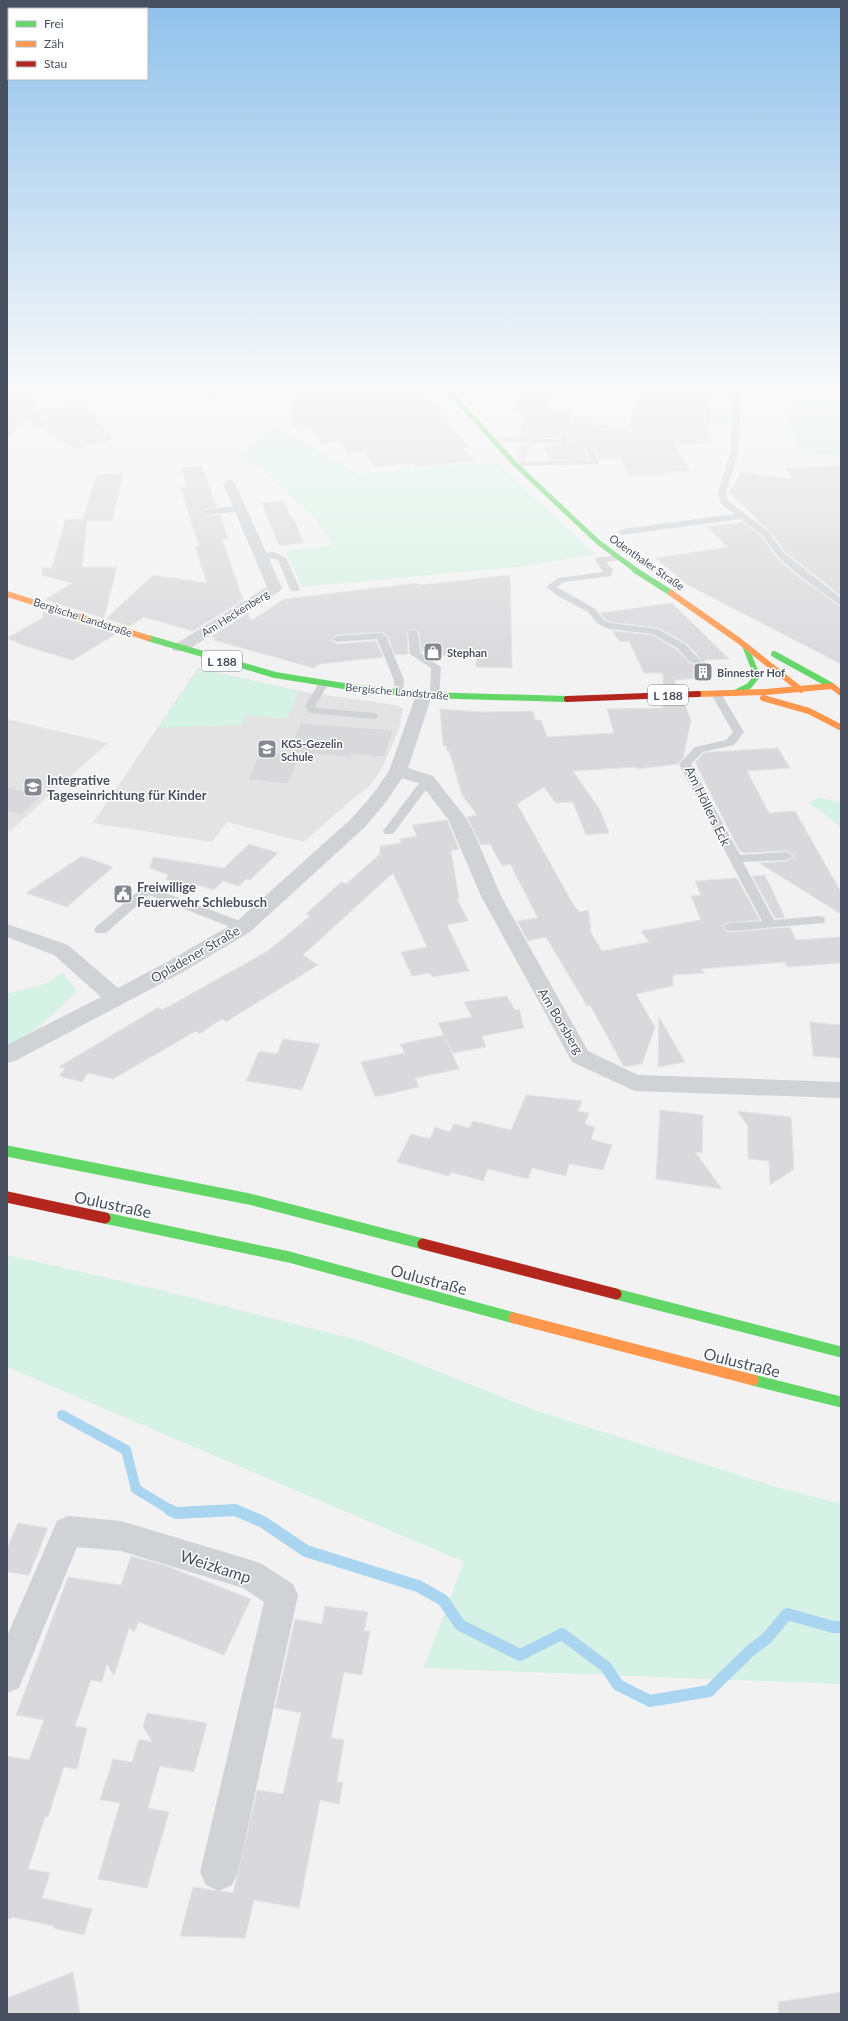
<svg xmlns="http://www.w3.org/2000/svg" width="848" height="2021" font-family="Lato,sans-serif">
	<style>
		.education { fill: #e4e3e4 }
		.green { fill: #d6f1e5 }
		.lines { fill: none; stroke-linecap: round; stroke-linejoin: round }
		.stream-far2 { stroke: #aad5f0; stroke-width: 4.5 }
		.stream-far1 { stroke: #aad5f0; stroke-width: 10 }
		.stream { stroke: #aad5f0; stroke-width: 12 }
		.building { fill: #d9d9db; stroke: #e3e4e5 }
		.lane { fill: #d0d2d5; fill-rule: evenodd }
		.street { fill: #d0d2d5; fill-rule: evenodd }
		.fast-far2 { stroke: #63d668; stroke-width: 5 }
		.fast-far1 { stroke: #63d668; stroke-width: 6 }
		.fast { stroke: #63d668; stroke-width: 11 }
		.slow-far1 { stroke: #ff974d; stroke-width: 6 }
		.slow { stroke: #ff974d; stroke-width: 11 }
		.jam-far1 { stroke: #b3261e; stroke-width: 6 }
		.jam { stroke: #b3261e; stroke-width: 11 }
		.labels { text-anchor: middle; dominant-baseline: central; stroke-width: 3; stroke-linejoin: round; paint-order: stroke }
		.far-street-label { font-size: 11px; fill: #48505f; stroke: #fff }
		.far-poi-label { font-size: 11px; font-weight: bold; fill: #48505f; stroke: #fff; text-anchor: start }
		.shield { fill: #fff; stroke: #7f848f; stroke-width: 1 }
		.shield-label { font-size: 12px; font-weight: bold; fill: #48505f }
		.poi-label { font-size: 13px; font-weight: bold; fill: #48505f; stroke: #fff; text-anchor: start }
		.street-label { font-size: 13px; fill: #48505f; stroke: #fff }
		.near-street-label { font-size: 16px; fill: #48505f; stroke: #fff }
	</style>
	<rect width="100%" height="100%" fill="#f2f2f2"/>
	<path class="education" d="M198,668l106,24 91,13 8,3 -4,21 -17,39 -12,18 -19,14 -47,42 -77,-20 -15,20 -119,-19z
		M7,719l101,24 -98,88h-3z"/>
	<path class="green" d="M764,386h77v28l-53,-10z
		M691,411l39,2 1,11 -43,-2z
		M787,414l52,2 2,5v34l-32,-1 -12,-3z
		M277,426l82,48 137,-13 99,93 -69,12 -224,21 -17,-36 48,-6 -16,-24 -62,-57 -19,-6z
		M199,669l100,22 -12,28 -42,-4 -4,10 -83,3z
		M819,797l22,6v24l-32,-24z
		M63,973l14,18 -39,37 -31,18v-52l37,-10z
		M7,1255l153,35 202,51 175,70 239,76 65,17v180l-417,-16 40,-106 -457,-195z"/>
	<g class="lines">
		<path class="stream-far2" d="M198,386l12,12"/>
		<path class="stream-far1" d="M62,1415l64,35 10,39 36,22
			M225,1511h11"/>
		<path class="stream" d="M170,1510l6,3 59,-3 28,12 43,29 112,35 25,14 17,25 60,30 42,-21 44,33 12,18 32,16 59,-10 41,-40 17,-13 20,-24 46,13h8"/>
	</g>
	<path class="building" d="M30,386l14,41v-18l40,-4 30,34 -39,10 -51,-31 -17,23v-52z
		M291,386h24l-1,3h3l-2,8 109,-3 26,27h-4l24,26 -7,1 13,13 -61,6 -2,-4 -37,4 -12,-15 -16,2 -8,-12 -18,2 -13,-18h-17z
		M523,386h35l-11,23 25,1 -2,12h23l1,3 34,2 10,-32 1,-9h71v59l-37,-2 17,28 -26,1 1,3 -36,1 -9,-17h-20l-5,-11 -8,-3 -2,3 3,11 -39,1 -5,-15h24l1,-11 -9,-2 -1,6 -38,-2 2,-23h-9z
		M520,444h11l-7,16h-3l-3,-2z
		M841,465v131l-56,-44 -15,-21 -14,-11h2l-29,-28 13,-20 52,7 -9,-11z
		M202,466l15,41 -10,1 -5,4 5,4 13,-1 8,24h-6l21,61 -50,31 -49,-14 -14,9 -24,-7 47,-44 54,8 -12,-36 4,-1 -19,-58 7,-1 -6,-19z
		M124,473l-12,48h-25l-5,46h35l-13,51 -59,-18 27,-17 -30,-8 1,-7h9l13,-48 18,-1 14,-44z
		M284,501l7,17 2,-1 11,26 -25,3 -17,-43z
		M743,522l19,15 15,21 18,16 46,33v57l-155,-80 -31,-26 73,-11 -21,-20z
		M510,575l2,93 -36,-1v-10l-50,-2 -2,-3h-3l-2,-20 -5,-4 -7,4 1,22 -13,1 -8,-20 -5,-3 -46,3 -5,5 6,4 39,-3 7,16 -64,7 -5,4 -83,-23 -18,-5 3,-2 -5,-1 37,-24 3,8 33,-22 134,-16 2,2z
		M672,603l57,56 -24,1 -4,18 -27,2 4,8 -15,1v-16h-19l-15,-32 -9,1 -8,-11 41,4 23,14 15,15h9v-6l-14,-15 -27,-15 -48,-6 -6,-3 -5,-6z
		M43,612l24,7 49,15 -43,26 -45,-13 -21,-9 36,-20z
		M683,701l8,19 -8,38 -5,6 -41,5 -1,-2 -63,4 27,39 9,23 -23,2 -13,-33 -17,1 -12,-16 -27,17 55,98 7,10 9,-2 3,19h-2l13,22 47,-9 -8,-11 60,-11 -10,-24 10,-1 -6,-14 42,-3 23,42 -34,3 -3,3 2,5 6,1 59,-5 6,13 45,-3v26l-54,4 -2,-5 -84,7 3,4 -31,2v11l-37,8 19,33 -13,37 -18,3 -34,-62 -3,1 -41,-69 -18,4 -11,-20 21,-3 -28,-54 -8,2 -12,-22 -9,1 -14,-28 10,-2 -15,-20 -13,-44h-2l-1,-5 -3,-1 -3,-36 41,3 52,-1 2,9h6l6,17 67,-4 -7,-24 56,-1v-6z
		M300,723l10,1 83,6 -9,27 -33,-3 -1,3 -61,-5z
		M778,748l12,20 -43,3 22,42 26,-2 46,81v22l-82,-51 29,-2 6,-5 -6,-5 -44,2 -5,-3 -44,-88 9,-9 5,-1z
		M260,751l41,3 -13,30 -40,-4z
		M7,787l35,8 -20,20 -15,-3z
		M447,820l12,29 -8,2 8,47 -2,1 11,22 -21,4 22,46 -37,6 -2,-4 -18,3 -11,-24 26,-5 -34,-74 -90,82 15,10 -92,57 -4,-3 -23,15 -3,-3 -83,48 -25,-6 -6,9 -23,-6 6,-8 -6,-1 73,-44 27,-16 3,3 106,-59 42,-35 -4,-2 35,-32 5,2 34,-30v-8l21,-3 -1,-4 17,-3 -5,-11z
		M249,844l29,9 -28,27 -4,-1 -7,7 -16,-5 -9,9 -19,-6 -2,1 -27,-5 2,-5 -18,-7 3,-11 71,11z
		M82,856l31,11 -46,40 -41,-14z
		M765,875l20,43h-10l-23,-42z
		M507,996l8,14 4,-1 5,19 -42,8 4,11 -33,6 -7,-13 13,29 -44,9 4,9 -44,10 -14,-35 44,-9 -5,-9 44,-9 -6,-12 34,-6 -8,-15z
		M659,1017l26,45 -27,5z
		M810,1022l31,3v33l-28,-2z
		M283,1039l37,5 -18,46 -56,-9 13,-30 18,3z
		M526,1095l56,6 -4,10 11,2 -4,11 10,3 -4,12 21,6 -9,25 -34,-6 -3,12 -34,-8 -4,11 -40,-10 -5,12 -32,-9 -2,4 -52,-14 14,-28 19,5 5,-12 15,5 4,-8 15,4 4,-7 38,9z
		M660,1110l43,5 -1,38 -7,-1 27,37 -66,-10z
		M737,1111l54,6 3,52 -24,16 -1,-24 -21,-2v-33z
		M18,1523l30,5 -19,47 -22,-3v-24z
		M131,1556l33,9 87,34 -27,56 -85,-33 -5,10 -5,-4 -15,48 -7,-12 -5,18 -11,-2 -16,46 12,2 -10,41 -13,-2 -16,50h-3l-17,52 22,4 -8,25 50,11 -8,26 -31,-7 1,-2 -42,-9 -1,2h-4v-163l22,4 15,-40 -28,-5 52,-138 53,8z
		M325,1606l43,6 -4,19h6l-8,44 -18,-3 -13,66 13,2 -7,42h6l-4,22 -19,-4 -21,108 -45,-8 -9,38 -65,-2 13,-49 40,6 24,-103 26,4 18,-81 -26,-5 20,-89 27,5z
		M147,1713l60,10 -13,49 -34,-6 -12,42 21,4 -22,76 -49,-9 22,-76 -20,-3 13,-41 19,3 7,-23 13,3 -9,-16z
		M73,1972l7,42h-73v-16z
		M841,1992v22h-62l-1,-12z"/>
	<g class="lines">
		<path class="lane" d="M711,387l27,1 3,9 -3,56 -12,40 2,8 41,31 15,21 57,45v8l-45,-33 -18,-16 -15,-21 -22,-17 -119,16 -4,-3 4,-3 113,-15 -14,-10 -3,-11 12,-40 3,-56 -1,-5 -18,-1 -4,-2z
			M561,433l7,2 -1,9 -54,-2 -19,2 -4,-2c9,-8 56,-3 70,-2z
			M587,446l7,2 5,14 -1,2 -83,2 -4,-2 4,-2 75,-2 -4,-12z
			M241,506l3,1v4l-37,4 -4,-3 4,-3z
			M274,552l12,6 14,31 -2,2h-6l-2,-2 -12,-29c-6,-3 -16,1 -20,-4l4,-3z
			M618,555l4,3 -1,2 -15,2 7,8 -2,6 -47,6 -7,5 37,21 10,12 7,3 47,6 27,15 14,15 1,2 -1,2h-8l-14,-15 -24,-14 -44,-5 -11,-5 -10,-12 -30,-16 -12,-9 12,-9 45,-6 -8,-12 1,-2z
			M413,629l5,3 2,21 21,14 -2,30 -4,1 -5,-3 1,-27 -21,-14 -2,-22z
			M381,633l5,3 18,44 -1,14h-8l-1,-14 -17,-41 -40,3 -5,-3 5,-3z
			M324,680l5,3 -14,23 2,2 57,5 5,3 -5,3 -64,-6 -5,-7 15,-25z
			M716,691l4,1 24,40 -10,13 -31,7 -12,12 49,91 47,-3 6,4 -6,4 -44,2 31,58 45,-4 5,1 1,3 -1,3 -93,8 -5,-1 -2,-3 2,-3 5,-1 31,-2 -83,-157 16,-17 31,-7 7,-8 -22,-38z
			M427,777l6,3 -40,54h-8l-2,-3 2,-3 38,-50z
			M147,886l101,38 2,3 -2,3h-10l-89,-35 -43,38h-10l-2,-3 2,-3 47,-40z"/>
		<path class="street" d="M229,479l6,4 47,105 -2,3 -94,60h-12l-2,-3 2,-3 93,-58 -44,-104z
			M424,690l6,2 2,3 -24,73 25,8 33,42 9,17 26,61 87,155 50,24 203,7v16l-206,-7 -63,-29 -91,-166 -33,-77 -27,-35 -19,-6 -16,24 -21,25 -115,105 -67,40 -168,89 -8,2v-18l94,-48 -47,-42 -47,-18v-13l61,21 50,43 49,-26 69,-40 115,-103 22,-25 16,-23 27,-76 2,-3z
			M68,1516l53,5 130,39 11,4 31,20 5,11 -60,277 -6,13 -13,6 -13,-6 -6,-13 64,-270 -21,-14 -122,-37 -44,-4 -58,141 -12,5v-57l50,-115z"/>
		<path class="fast-far2" d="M444,386l71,78 83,78 39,29"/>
		<path class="fast-far1" d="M635,570l36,23
			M148,638l127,37 75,12 74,8 143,4
			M774,654l58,32
			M735,693l14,-7 8,-10 -11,-28"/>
		<path class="fast" d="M7,1151l242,48 174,45
			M105,1218l184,39 225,61
			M616,1294l225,58
			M753,1380l88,22"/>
		<path class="slow-far1" d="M671,593l67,47 63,50
			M7,594l141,44
			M698,694l68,-2 66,-6 9,7
			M763,698l46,13 31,16"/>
		<path class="slow" d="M514,1318l239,62"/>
		<path class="jam-far1" d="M567,699l131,-5"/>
		<path class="jam" d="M7,1197l98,21
			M423,1244l193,50"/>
	</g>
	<linearGradient id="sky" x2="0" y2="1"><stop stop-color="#8fc1eb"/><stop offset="0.58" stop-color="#f9f9f9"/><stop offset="1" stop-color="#f9f9f9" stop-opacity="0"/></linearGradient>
	<rect width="848" height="669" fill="url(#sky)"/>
	<defs>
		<g id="shop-square" transform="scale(1)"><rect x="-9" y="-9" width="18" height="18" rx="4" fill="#848992" stroke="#fff"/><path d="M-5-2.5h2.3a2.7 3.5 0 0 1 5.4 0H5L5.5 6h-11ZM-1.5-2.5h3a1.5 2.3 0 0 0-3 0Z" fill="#fff"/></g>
		<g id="building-square" transform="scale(1)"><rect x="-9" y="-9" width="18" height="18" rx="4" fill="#848992" stroke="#fff"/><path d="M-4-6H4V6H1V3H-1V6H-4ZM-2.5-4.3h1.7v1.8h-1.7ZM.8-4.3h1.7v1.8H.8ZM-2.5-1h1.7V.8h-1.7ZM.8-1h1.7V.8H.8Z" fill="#fff"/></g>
		<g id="school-square" transform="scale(1)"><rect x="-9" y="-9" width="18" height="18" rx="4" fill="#848992" stroke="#fff"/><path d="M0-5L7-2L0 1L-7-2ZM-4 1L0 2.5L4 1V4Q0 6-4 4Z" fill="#fff"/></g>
		<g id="civic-square" transform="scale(1)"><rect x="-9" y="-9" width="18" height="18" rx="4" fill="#848992" stroke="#fff"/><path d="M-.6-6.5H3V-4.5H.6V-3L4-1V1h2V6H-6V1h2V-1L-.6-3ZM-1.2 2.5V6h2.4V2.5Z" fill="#fff"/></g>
	</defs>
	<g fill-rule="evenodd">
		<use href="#shop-square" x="433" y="652"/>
		<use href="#building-square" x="703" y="672"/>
		<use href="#school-square" x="267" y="749"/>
		<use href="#school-square" x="33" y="787"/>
		<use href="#civic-square" x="123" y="894"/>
	</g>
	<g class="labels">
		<g class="far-street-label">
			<text transform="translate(647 562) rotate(35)">Odenthaler Straße</text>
			<text transform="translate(235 613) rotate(-32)">Am Heckenberg</text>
			<text transform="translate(83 617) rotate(18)">Bergische Landstraße</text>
			<text transform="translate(397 691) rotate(5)">Bergische Landstraße</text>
		</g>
		<g class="far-poi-label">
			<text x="447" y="652">Stephan</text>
			<text x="717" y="672">Binnester Hof</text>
			<text x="281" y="743">KGS-Gezelin<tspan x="281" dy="13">Schule</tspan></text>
		</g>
		<g class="shield">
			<rect x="202" y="651" width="40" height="20" rx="3"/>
			<rect x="648" y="685" width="40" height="20" rx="3"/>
		</g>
		<g class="shield-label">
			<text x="222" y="661">L 188</text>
			<text x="668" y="695">L 188</text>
		</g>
		<g class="poi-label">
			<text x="47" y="780">Integrative<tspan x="47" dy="15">Tageseinrichtung für Kinder</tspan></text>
			<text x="137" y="887">Freiwillige<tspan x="137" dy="15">Feuerwehr Schlebusch</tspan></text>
		</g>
		<g class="street-label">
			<text transform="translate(708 806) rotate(64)">Am Höllers Eck</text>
			<text transform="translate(195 954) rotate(-30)">Opladener Straße</text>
			<text transform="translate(561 1021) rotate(59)">Am Borsberg</text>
		</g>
		<g class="near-street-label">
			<text transform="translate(113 1204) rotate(12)">Oulustraße</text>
			<text transform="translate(429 1279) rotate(15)">Oulustraße</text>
			<text transform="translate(742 1362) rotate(14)">Oulustraße</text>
			<text transform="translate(216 1566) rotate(18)">Weizkamp</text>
		</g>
	</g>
	<rect width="848" height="2021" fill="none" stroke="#48505f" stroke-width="16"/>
	<rect x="8" y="8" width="140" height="72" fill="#ffffff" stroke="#b6b9bf"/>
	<rect x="16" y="21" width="20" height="6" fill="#63d668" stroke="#b6b9bf"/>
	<text x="44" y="28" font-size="12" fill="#48505f">Frei</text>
	<rect x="16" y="41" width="20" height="6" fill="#ff974d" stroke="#b6b9bf"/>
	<text x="44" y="48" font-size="12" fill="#48505f">Zäh</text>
	<rect x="16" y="61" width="20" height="6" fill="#b3261e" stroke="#b6b9bf"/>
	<text x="44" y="68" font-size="12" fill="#48505f">Stau</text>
</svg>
